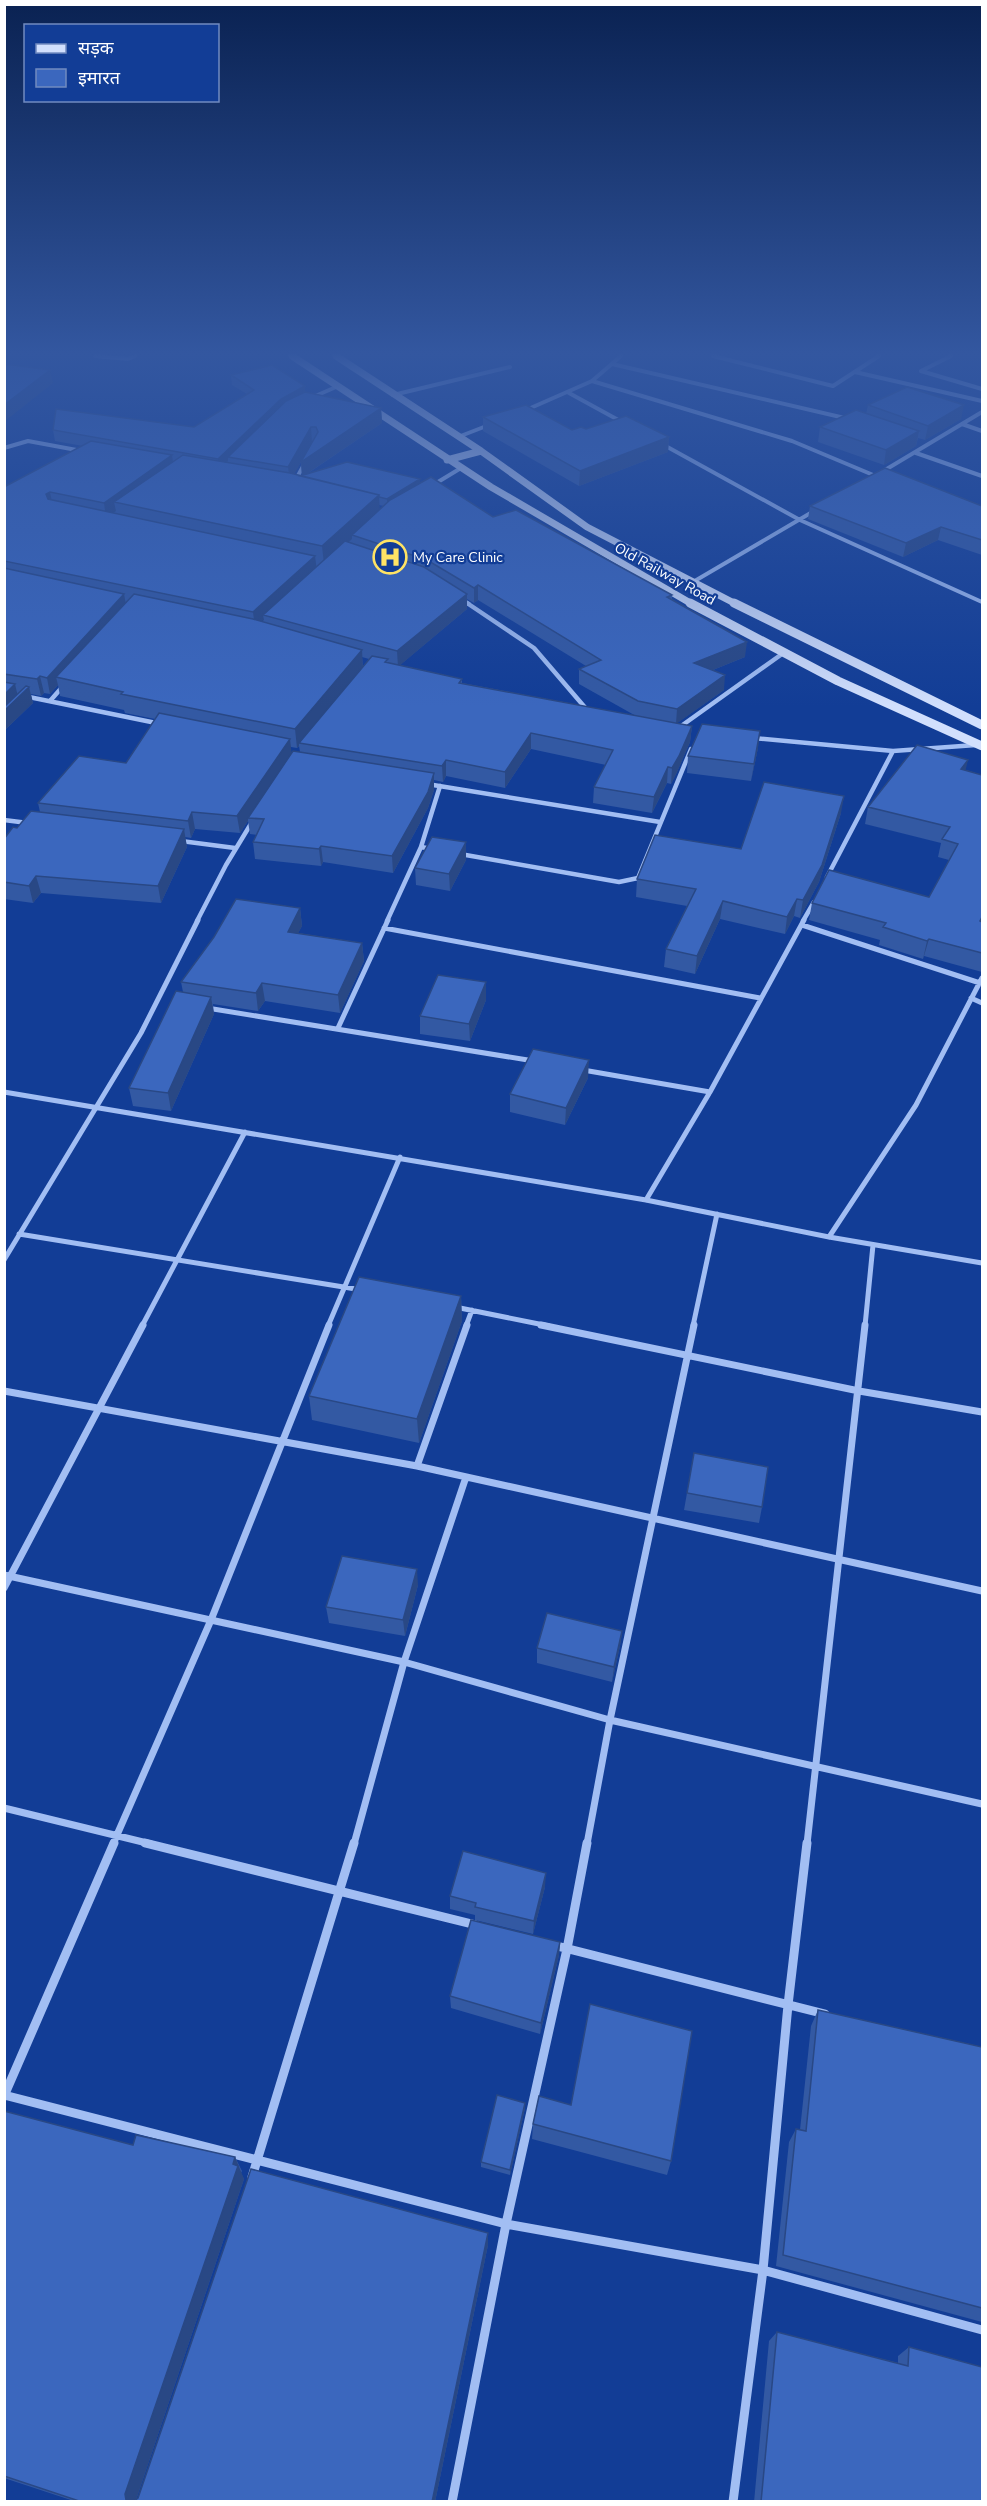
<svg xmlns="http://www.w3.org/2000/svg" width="987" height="2506" font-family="'Nunito Sans','Noto Sans Devanagari',sans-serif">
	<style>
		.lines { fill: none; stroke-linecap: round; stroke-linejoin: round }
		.street-far4 { stroke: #a2bef3; stroke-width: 4 }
		.street-far3 { stroke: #a2bef3; stroke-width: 4.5 }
		.street-far2 { stroke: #a2bef3; stroke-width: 5 }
		.street-far1 { stroke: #a2bef3; stroke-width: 7 }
		.street { stroke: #a2bef3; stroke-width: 9 }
		.secondary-far1 { stroke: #d1dffd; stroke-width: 7 }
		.secondary { stroke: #d1dffd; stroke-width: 9 }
		.wall { fill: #3359a3; fill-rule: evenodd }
		.shaded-wall { fill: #294885 }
		.building { fill: #3b67be; stroke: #294885; stroke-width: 1.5 }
		.labels { text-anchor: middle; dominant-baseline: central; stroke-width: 4.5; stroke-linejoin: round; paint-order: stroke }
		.far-poi-label { font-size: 14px; fill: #fff; stroke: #123d96; text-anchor: start }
		.far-street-label { font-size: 14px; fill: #fff; stroke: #123d96 }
	</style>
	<rect width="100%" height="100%" fill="#123d96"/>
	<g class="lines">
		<path class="street-far4" d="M95,356l33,3 7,-3
			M713,356l120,30 46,-30
			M951,356l-30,15 61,18
			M612,364l237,55
			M855,372l127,29
			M592,381l200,60 86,36
			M569,393l53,29
			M393,395l117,-28
			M313,397l23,-10
			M526,410l66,-29 29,-25
			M962,424l20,7
			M458,437l31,-12
			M662,444l138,76 182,82
			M4,448l24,-7 54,10
			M916,453l66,23
			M880,473l102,-61
			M295,481l11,-20
			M433,485l28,-17
			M693,582l121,-71
			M461,599l8,5"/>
		<path class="street-far3" d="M467,603l67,45 54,63
			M24,696l137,28
			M50,701l14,-16
			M677,729l105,-75
			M753,738l140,13 83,-6
			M427,784l233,38
			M4,820l24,3
			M181,841l54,7
			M421,847l11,2
			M460,854l159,28 19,-4 53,-129
			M827,877l66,-126
			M197,921l29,-56 26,-43
			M387,921l34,-74 19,-61
			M803,921l11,-19"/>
		<path class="street-far2" d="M802,925l178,58
			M384,928l376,70
			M971,998l11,5
			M207,1008l327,53
			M338,1028l50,-108
			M583,1070l127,22
			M4,1092l642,108 183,37 153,26
			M646,1200l64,-108 94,-172
			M19,1234l343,56
			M829,1237l87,-132 66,-127
			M4,1260l137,-227 57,-113
			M455,1307l94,19
			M142,1326l103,-194
			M328,1326l72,-169
			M466,1326l6,-16
			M693,1326l24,-112
			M865,1326l8,-81"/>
		<path class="street-far1" d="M541,1325l318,66 123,21
			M4,1391l413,75 565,125
			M417,1466l50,-141
			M4,1575l400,87 206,58 372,84
			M4,1588l139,-263
			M4,1808l147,36
			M113,1844l98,-224 118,-295
			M354,1844l50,-182 62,-185
			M587,1844l23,-124 84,-395
			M807,1844l58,-519"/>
		<path class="street" d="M145,1843l331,82
			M553,1945l272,69
			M4,2095l502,129 257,46 219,60
			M4,2096l110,-253
			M252,2177l102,-334
			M452,2502l54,-278 61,-275 20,-106
			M733,2502l30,-232 25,-265 19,-162"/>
		<path class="secondary-far1" d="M292,356l199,131 201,117
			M336,356l145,95 106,76 149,77
			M447,460l34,-9"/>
		<path class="secondary" d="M690,603l148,78 144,65
			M734,603l248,122"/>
	</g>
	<path class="wall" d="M231,375l74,11v6l76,16 1,15 -75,51 113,8 73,35 179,78v4l73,58 -32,13 11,20 -47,33 15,3 -2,16 -13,30 -6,12 -4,-1 -15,30 -59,-10 1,-16 12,-22 -75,-16 -26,39 -59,-12 -3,6 -9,-2v10l-6,18 -35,65 -70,-11 -2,4 -66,-7 -2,-17 4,-7 -7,-1 -2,-13 -8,12 -45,-4 -4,9 -6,-1 2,10 -26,56 -120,-10 -8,10 -29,-4v-60l13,-11 23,-16 -2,-9 88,-40 29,-44 -30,-6 -1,-3 -64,-14 -2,-11 -8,9 -6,-1 -3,3 -10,-2 2,9 -29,28v-244l79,-41 -28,-5 -2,-11 141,-3 53,-33 -15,-9zM301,462l1,13 -2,1 -6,-2zM379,505l5,1 -5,4zM467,599l7,4 4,-3 108,66 -7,3v15l57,32 -174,-33v-4l-62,-14 67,-56zM362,657l7,2 -6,7zM299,746l1,6 -9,2v-7l6,1z
		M868,405l93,14 -36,21 -7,-2 -2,8 -32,19 -66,-23 2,-15 46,-13z
		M483,417l89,13 14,-1 83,8 -1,15 -89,34 -96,-55z
		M810,506h172v49l-44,-15 -35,17 -95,-38z
		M758,748l-7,33 -64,-8 1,-17z
		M966,770l16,5v197l-58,-16 -1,3 -44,-14 1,-5 -71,-20 3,-17 117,-6 20,-37 -11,-3 3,-14 -76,-19 3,-17z
		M841,813l-22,69 -19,36 -6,-2 -9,18 -65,-15 -25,55 -31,-7 2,-18 21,-43 -51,-9 1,-18 104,-30z
		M466,860l-16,31 -34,-6 -1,-17z
		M300,908l2,18 -4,7 64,10 2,18 -24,52 -75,-12 -7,10 -45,-7 1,10 -43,97 -38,-5 -4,-18 54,-96 -2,-10z
		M486,1000l-16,41 -50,-7v-18z
		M588,1078l-23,47 -55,-13v-18z
		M461,1296l1,25 -43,122 -107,-23 -3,-24z
		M694,1453l68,54 -3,16 -75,-13z
		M418,1585l-13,51 -76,-13 -3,-16z
		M622,1631l-2,15 -8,36 -75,-19v-15z
		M545,1887l-12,47 -58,-14v-5l-25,-6v-13z
		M560,1942l-1,13 -19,79 -89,-26 -1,-12z
		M818,2010l164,37v275l-206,-56 13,-124 7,-13 4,1 11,-104z
		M525,2103v5l-15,67 -29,-8v-5z
		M571,2105l100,56 -4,14 -135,-36 1,-15z
		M4,2111l129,34 102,12 7,14 -1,2 3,6 -108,321 352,-267v12l-53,257h-358l-73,-24z
		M777,2332l121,31v-7l11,-9 73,155h-228l15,-161z"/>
	<path class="shaded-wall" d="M50,370l3,13 -49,39v-17z
		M305,386v10l-77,61v4l-9,9 -1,-11 63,-60z
		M964,405l-3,14 -36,21 3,-14z
		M381,408l1,15 -80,54 -1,-15 -11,20 -2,-15 23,-40 1,15z
		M919,431l-3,15 -32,19 2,-15z
		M669,437l-1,15 -89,34 1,-15z
		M172,455l2,15 -60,32 2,9 -10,7 -2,-15z
		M420,479l1,8 -34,20v-8z
		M50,492l3,15 -4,3 -3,-16z
		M379,495l1,18 -28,22v4l-28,25 -2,-18z
		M941,527l-3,13 -35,17 3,-14z
		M315,556l2,15 -54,44 1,5 -9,8 -2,-16z
		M478,585v15l-4,3v-15z
		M124,594l3,16 -71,67 2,8 -8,9 -3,-16z
		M467,594v15l-69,58 -1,-16z
		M747,642l-2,15 -52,21 1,-15z
		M362,650l1,18 -64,75v3l-2,2 -2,-19z
		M725,675l-1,15 -48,34 1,-15z
		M40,676l4,17 -3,3 -4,-17z
		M15,684l3,13 11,-10 4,16 -29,28v-36z
		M692,726l-2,16 -13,30 -6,12 1,-16z
		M760,731l-2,17 -7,33 3,-17z
		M531,733v16l-26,39v-16z
		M290,739l2,17 -44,62v3l-8,12 -3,-17z
		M446,760v16l-3,6 -1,-16z
		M968,760l-4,17 -3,-8z
		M668,767l-1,16 -15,30 2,-16z
		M434,773v17l-6,18 -35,65 -1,-17z
		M844,796l-3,17 -22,69 -19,36 3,-18z
		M192,812l3,17 -4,9 -3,-17z
		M184,829l3,18 -26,56 -3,-17z
		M466,842v18l-16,31 -1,-17z
		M321,846l2,16 -2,4 -2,-17z
		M36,876l5,17 -8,10 -4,-17z
		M797,899l-3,17 -9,18 2,-17z
		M723,901l-3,18 -25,55 2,-18z
		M300,908l2,18 -12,23 -2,-17z
		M929,939l-5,17 -1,3 4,-18z
		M362,943l2,18 -24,52 -2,-18z
		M486,982v18l-16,41 -1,-17z
		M262,983l3,18 -7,10 -2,-18z
		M211,997l3,17 -43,97 -3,-18z
		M589,1060l-1,18 -23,47 1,-17z
		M461,1296l1,25 -43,122 -2,-24z
		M417,1569l1,16 -13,51 -2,-16z
		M622,1631l-2,15 -8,36 2,-15z
		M546,1873l-1,14 -12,47 1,-13z
		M560,1942l-1,13 -19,79 1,-11z
		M525,2103v5l-15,67v-5z
		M235,2157l9,22 -108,321v2h-8l-2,-2 -1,-6z
		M488,2233v12l-53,257h-3z"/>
	<path class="building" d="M4,364l46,6 -46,35z
		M272,365l33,21 -24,13 -63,60 -165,-29 3,-21 138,18 60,-37 -23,-15z
		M907,387l57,18 -36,21 -60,-21z
		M305,392l76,16 -80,54 17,-30 -2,-5h-5l-23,40 -60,-10 58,-56z
		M526,405l46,25 9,-3 5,2 40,-13 43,21 -89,34 -97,-54z
		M856,410l63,21 -33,19 -66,-23z
		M91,441l81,14 -68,48 -54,-11 -4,2 2,5 267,57 -62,56 -249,-51v-74z
		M183,455l107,18 89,22 -57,51 -208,-44z
		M347,462l73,17 -33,20 -8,-2v-2l-79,-19z
		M885,468l97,38v34l-41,-13 -35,16 -96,-37z
		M431,477l62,40 23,-7 156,85 -5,2 80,45 -53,21 31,12 -48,34 -39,-8 -59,-32 22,-9 -123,-75 -4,3 -47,-28 -75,-25 38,-35z
		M345,541l79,26 43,27 -70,57 -134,-36z
		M4,568l120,26 -77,84 -7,-2 -3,3 -33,-5z
		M134,594l119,25 109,31 -67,79 -174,-35 2,-2 -67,-15z
		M372,656l16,3 -3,3 77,17 -3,4 233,43 -13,30 -7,12 -4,-1 -14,30 -60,-10 19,-37 -82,-17 -26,39 -59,-12 -4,6 -143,-23z
		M4,682l11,2 -11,11z
		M26,686l3,1 -25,24v-4z
		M159,713l131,26 -53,77 -45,-4 -4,9 -150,-18 41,-47 47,7z
		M702,724l58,7 -6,33 -66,-8z
		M917,745l51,15 -7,9 21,6v142l-2,4 2,1v31l-53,-14 -2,2 -44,-14 3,-4 -74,-20 17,-33 100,27 29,-53 -16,-5 8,-12 -82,-20z
		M293,751l141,22 -6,19 -36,64 -71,-10 -2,3 -66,-7 11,-23 -16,-1z
		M764,782l80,14 -22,69 -19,35 -6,-1 -10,18 -64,-16 -26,55 -31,-7 30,-60 -59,-10 18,-44 86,14z
		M31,811l153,18 -26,57 -122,-10 -7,10 -25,-4v-43l9,-12 4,1z
		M432,837l34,5 -17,32 -34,-6z
		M236,899l64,9 -12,24 74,11 -24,52 -76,-12 -6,10 -75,-11 33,-45z
		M438,975l48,7 -17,42 -49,-8z
		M176,991l35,6 -43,96 -39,-5z
		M533,1049l56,11 -23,48 -56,-14z
		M359,1277l102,19 -44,123 -108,-23z
		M694,1453l74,14 -6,40 -75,-14z
		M342,1556l75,13 -14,51 -77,-13z
		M547,1613l75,18 -8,36 -77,-19z
		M463,1851l83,22 -12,48 -59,-14 1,-4 -26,-7z
		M471,1920l89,22 -19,81 -91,-27z
		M590,2004l102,27 -21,130 -138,-37 6,-28 32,9z
		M818,2010l164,37v261l-199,-53 13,-126 10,2z
		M497,2095l28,8 -15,67 -29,-8z
		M4,2111l129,34 3,-10 99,22 -2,7 5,2 -113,328 1,6 2,2h-46l-78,-26z
		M251,2169l237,64 -56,269h-299l5,-4z
		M777,2332l131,34 1,-19 73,20v135h-221z"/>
	<linearGradient id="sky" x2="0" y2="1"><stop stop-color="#0a2252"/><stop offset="0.5" stop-color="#3357a0"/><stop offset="1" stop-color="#3357a0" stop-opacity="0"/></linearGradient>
	<rect width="987" height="707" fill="url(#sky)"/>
	<defs>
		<g id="hospital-ring" transform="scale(1.725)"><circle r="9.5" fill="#123d96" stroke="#ffe364" stroke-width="1.5"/><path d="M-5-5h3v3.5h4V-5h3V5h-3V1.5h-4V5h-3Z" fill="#ffe364"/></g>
	</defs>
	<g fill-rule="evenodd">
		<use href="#hospital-ring" x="390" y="557"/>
	</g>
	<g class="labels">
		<g class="far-poi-label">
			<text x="413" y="557">My Care Clinic</text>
		</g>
		<g class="far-street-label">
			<text transform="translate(665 574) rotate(29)">Old Railway Road</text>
		</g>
	</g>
	<rect width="987" height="2506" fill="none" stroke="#ffffff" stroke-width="12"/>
	<rect x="24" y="24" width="195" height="78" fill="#123d96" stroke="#718bc0" stroke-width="1.5"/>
	<rect x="36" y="44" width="30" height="9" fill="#d1dffd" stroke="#718bc0" stroke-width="1.5"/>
	<text x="78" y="54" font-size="18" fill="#ffffff">सड़क</text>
	<rect x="36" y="69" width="30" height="18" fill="#3b67be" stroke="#718bc0" stroke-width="1.5"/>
	<text x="78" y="84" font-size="18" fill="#ffffff">इमारत</text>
</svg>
